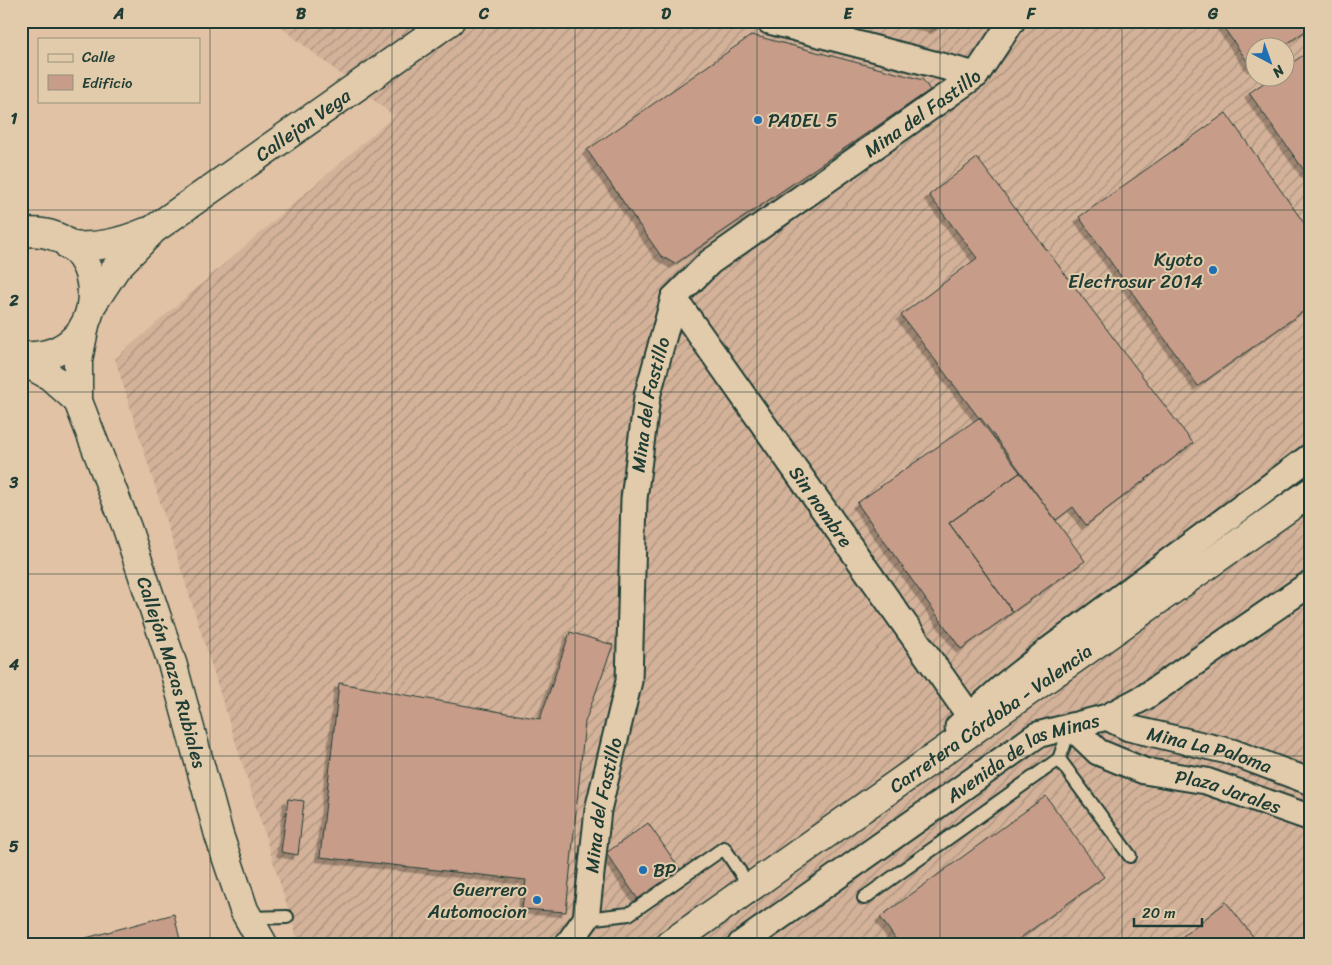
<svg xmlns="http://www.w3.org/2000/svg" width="1332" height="965" font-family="Sriracha,sans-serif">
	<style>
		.industrial { fill: url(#industrial-furrows); fill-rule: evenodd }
		.building { fill: #c79c89; stroke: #1f3d34; filter: url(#shadow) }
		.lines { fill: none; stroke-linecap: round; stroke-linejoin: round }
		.service-casing { stroke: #1f3d34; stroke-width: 16 }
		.minor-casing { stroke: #1f3d34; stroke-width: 29 }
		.tertiary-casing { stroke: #1f3d34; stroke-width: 31 }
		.secondary-casing { stroke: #1f3d34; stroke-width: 31 }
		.service { stroke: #e2cbab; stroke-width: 12 }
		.minor { stroke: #e2cbab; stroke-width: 25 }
		.tertiary { stroke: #e2cbab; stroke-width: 28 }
		.secondary { stroke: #e2cbab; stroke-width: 28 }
		.grid { fill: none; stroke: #1f3d34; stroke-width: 1; stroke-opacity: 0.55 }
		.poi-dot { fill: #1f6fb2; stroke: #e2cbab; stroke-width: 2 }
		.labels { text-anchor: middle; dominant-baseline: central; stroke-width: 4; stroke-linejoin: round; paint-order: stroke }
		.street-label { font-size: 19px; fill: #1f3d34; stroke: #e2cbab }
		.poi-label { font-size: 19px; fill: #1f3d34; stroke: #e2cbab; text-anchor: start }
		.neatline { fill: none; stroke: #1f3d34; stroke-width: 2 }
		.grid-label { font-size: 16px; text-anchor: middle; font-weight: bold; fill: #1f3d34 }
	</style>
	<defs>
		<pattern id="industrial-furrows" width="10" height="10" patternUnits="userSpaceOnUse" patternTransform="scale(1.25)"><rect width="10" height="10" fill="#d3b299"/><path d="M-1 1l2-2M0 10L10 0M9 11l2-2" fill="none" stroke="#ab927e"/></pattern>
		<filter id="shadow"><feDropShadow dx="-4.5" dy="4.5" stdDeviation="0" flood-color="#0004"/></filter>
	</defs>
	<rect width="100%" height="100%" fill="#e2c2a5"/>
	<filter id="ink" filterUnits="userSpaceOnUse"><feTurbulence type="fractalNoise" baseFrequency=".02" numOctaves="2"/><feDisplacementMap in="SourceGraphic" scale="10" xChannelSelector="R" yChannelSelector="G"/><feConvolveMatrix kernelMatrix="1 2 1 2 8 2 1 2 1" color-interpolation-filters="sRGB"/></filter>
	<g filter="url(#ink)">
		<path class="industrial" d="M273,21h1038v923h-1012l-184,-585 279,-243zM1254,48h30v30h-30z"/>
		<path class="building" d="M905,21h42l-11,8z
			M1219,21h92v6l-30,21h-27v18l-2,2z
			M752,35l171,45 7,10 -255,174 -14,-8 -74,-106z
			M1311,50v130l-62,-87 22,-15h13v-10z
			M1226,113l85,120v73l-113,80 -119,-169z
			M977,158l216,285 -107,82 -13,-18 -17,13 -155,-205 76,-57 -48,-63z
			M980,417l41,55 -72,51 64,89 -52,37 -104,-146z
			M1021,472l64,89 -72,51 -64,-89z
			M570,632l43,13 -28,77 -19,190 -44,-3 4,-29 -206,-23 19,-174 201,36z
			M1046,796l58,81 -92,67h-113l-19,-27z
			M288,799l16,2 -6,54 -17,-3z
			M648,823l34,49 -42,30 -34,-49z
			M1226,902l33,42h-86z
			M174,914l7,30h-117z"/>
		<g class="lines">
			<g class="service-casing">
				<path id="service" d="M1059,759l71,97
					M864,898l195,-139 12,-33
					M248,918l39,-1
					M586,919l43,-5 95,-66 26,39"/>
			</g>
			<g class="minor-casing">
				<g id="minor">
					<path d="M769,21l207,54"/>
					<path id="s1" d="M674,298l295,417"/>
					<path id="s2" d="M1107,717l22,11 103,24 79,30"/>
					<path id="s3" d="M1071,726l27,26 46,19 62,10 105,37"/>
					<path d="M958,727l48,-43 43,-34 262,-194"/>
					<path id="s4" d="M568,944l18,-25 12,-109 31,-129 5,-182 13,-102 27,-99 36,-36 266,-187 36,-54"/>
					<path id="s5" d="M741,944l296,-209 70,-18 38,-20 166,-114"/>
				</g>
			</g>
			<g class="tertiary-casing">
				<g id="tertiary">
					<path d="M69,246c28,2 51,-3 77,-14"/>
					<path id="s6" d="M93,303l23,-35 38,-39 296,-208"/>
				</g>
			</g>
			<g class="secondary-casing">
				<g id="secondary">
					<path d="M21,233c92,-12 97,130 0,123"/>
					<path id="s7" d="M85,325l-7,35v41l49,127 46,138 46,169 25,75 19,34"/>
					<path d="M21,360l29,16 28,25"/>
					<path id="s8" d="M670,944l641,-452"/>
				</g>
			</g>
			<use href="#service" class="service"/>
			<use href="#minor" class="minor"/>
			<use href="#tertiary" class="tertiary"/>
			<use href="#secondary" class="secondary"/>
		</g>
	</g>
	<path class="grid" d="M210,21v923M392,21v923M575,21v923M757,21v923M940,21v923M1122,21v923M21,210h1290M21,392h1290M21,574h1290M21,756h1290"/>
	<g class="poi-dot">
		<circle cx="758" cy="120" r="5"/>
		<circle cx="1213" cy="270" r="5"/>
		<circle cx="643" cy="870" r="5"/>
		<circle cx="537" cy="900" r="5"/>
	</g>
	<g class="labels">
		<g class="street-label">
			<text stroke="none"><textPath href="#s4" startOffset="971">Mina del Fastillo</textPath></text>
			<text stroke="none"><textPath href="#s6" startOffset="278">Callejon Vega</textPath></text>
			<text stroke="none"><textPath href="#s4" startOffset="551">Mina del Fastillo</textPath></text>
			<text stroke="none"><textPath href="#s1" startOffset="255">Sin nombre</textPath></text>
			<text stroke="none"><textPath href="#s7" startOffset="364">Callejón Mazas Rubiales</textPath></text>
			<text stroke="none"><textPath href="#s8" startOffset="392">Carretera Córdoba - Valencia</textPath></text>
			<text stroke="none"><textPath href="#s2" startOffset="108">Mina La Paloma</textPath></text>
			<text stroke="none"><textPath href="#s5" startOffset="340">Avenida de las Minas</textPath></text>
			<text stroke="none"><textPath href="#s3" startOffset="174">Plaza Jarales</textPath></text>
			<text stroke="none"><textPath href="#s4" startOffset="146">Mina del Fastillo</textPath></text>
		</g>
		<g class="poi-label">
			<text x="768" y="120">PADEL 5</text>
			<text x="1203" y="259" text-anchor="end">Kyoto<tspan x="1203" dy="22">Electrosur 2014</tspan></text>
			<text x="653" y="870">BP</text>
			<text x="527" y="889" text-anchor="end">Guerrero<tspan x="527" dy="22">Automocion</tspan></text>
		</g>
	</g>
	<rect width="1332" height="965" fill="none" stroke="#e2cbab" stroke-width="55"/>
	<rect x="38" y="38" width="162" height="65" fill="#e2cbab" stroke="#94927b"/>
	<rect x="48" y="54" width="25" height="8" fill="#e2cbab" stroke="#94927b"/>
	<text x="82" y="62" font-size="15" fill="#1f3d34">Calle</text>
	<rect x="48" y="75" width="25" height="15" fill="#c79c89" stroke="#94927b"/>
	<text x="82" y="88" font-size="15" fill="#1f3d34">Edificio</text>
	<g transform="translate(1270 62) rotate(139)"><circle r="24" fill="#e2cbab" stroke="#94927b"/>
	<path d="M0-4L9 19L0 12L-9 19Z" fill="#1f6fb2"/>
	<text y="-8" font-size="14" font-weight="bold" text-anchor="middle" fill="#1f3d34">N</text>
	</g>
	<path d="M1134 918v8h68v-8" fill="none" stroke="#1f3d34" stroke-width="2.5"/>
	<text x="1142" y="918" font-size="15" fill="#1f3d34" stroke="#e2cbab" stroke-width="4" paint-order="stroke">20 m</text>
	<rect x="28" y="28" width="1276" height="910" class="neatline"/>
	<g class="grid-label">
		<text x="119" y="19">A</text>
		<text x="301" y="19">B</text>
		<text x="484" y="19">C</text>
		<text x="666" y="19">D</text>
		<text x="848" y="19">E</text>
		<text x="1031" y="19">F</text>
		<text x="1213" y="19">G</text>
		<text x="14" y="124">1</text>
		<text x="14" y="306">2</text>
		<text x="14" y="488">3</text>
		<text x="14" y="670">4</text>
		<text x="14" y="852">5</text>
	</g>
</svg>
